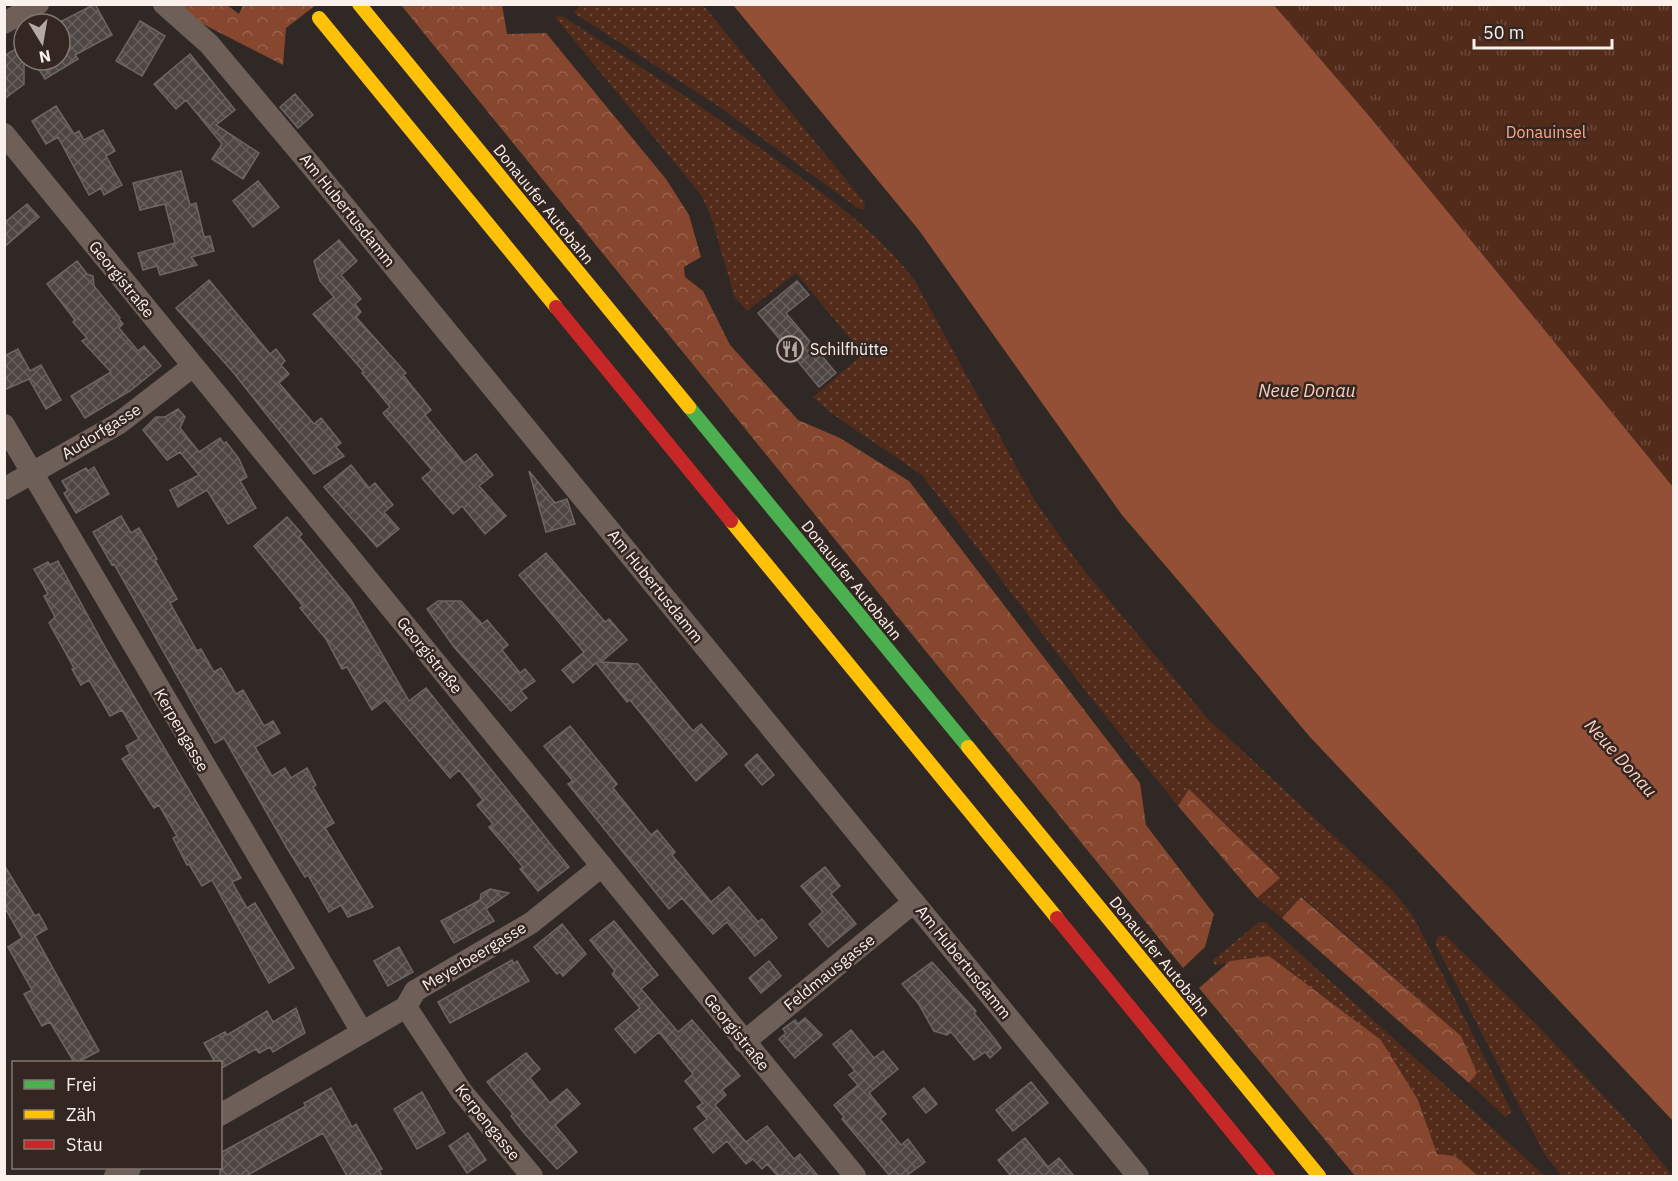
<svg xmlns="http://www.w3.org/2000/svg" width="1678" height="1181" font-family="'IBM Plex Sans',sans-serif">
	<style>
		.grass { fill: url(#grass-dots) }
		.forest { fill: url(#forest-crowns) }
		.park { fill: url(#park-tufts) }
		.water { fill: #945036 }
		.building { fill: url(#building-cross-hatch); stroke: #6d6663; stroke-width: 1.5 }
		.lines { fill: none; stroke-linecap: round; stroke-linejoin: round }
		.street { stroke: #6e5f59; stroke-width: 22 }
		.fast { stroke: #4caf50; stroke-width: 14 }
		.slow { stroke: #ffc107; stroke-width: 14 }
		.jam { stroke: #c62828; stroke-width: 14 }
		.labels { text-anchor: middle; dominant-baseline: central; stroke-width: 5; stroke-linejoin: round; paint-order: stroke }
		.park-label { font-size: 16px; fill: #fca888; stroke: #342621 }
		.street-label { font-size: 16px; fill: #faf0ec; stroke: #342621 }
		.poi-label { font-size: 16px; fill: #faf0ec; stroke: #342621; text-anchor: start }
		.water-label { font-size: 18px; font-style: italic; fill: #fcd0bf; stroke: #342621 }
	</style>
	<defs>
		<pattern id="grass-dots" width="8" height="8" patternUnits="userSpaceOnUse" patternTransform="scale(1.5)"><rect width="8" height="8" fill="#522b1b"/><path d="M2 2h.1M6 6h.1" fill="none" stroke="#6c4a3c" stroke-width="1.8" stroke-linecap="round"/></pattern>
		<pattern id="forest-crowns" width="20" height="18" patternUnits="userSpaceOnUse" patternTransform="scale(1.5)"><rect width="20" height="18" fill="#86472e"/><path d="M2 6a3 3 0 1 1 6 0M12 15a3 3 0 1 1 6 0" fill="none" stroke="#98624c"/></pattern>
		<pattern id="park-tufts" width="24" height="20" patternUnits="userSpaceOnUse" patternTransform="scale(1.5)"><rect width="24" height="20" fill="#522b1b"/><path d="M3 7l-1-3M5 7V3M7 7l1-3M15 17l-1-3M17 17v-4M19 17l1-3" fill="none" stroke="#6c4a3c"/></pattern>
		<pattern id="building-cross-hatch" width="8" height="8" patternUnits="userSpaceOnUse" patternTransform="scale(1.5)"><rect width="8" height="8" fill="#4d4643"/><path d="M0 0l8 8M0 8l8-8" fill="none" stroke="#68615e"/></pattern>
	</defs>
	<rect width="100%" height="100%" fill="#302825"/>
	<path class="grass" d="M580,5h123l162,198 -1,6h-5l-141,-103 -144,-93z
		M562,16c74,48 148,95 220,148 49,35 96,68 133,117l120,220 44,63 128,154 187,174 19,24 99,196 -7,5 -36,-34 8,-10 -16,-37 -159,-140 -20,22 -25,-20 22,-20 -90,-88 -11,16 -90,-112 -166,-219 -91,-62 -18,-16 50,-43 -67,-81 -49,38 -13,-15 -22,-77 -10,-23 -147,-179z
		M1259,922h6l280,254h-67l-23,-20 -18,-2 -19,-54 -149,-144 -55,9 -1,-5z
		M1439,936h7l90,88 102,109 35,43h-111l-17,-21 -109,-210v-6z"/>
	<path class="forest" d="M178,5h49l12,9 4,-9h73l-30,23 -3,37 -86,-44z
		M401,5h101l5,29 39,-1 120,146 23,36 12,42 -17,10 1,10 18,14 27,54 68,75 42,18 69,43 231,302 6,42 68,89 -9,33 -22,21z
		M1189,789l91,89 -23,20 -79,-92z
		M1301,897l160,139 16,37 -8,10 -187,-165z
		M1269,956l112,84 37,60 19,54 18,2 23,20h-123l-156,-188 31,-27z"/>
	<path class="park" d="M1274,5h399v482l-303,-370z"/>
	<path class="water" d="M733,5h541l96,112 303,370v634l-363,-384 -116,-138 -72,-84 -204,-286z"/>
	<path class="building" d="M95,4l17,31 -37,20 3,4 -33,20 -12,-19h27v-38z
		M140,21l25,15 -23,40 -26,-15z
		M24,44v40l-20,15v-43z
		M190,54l45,56 -19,15 43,28 -16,26 -31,-20 10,-15 -36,-44 -10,9 -22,-25z
		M295,94l18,21 -15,13 -18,-21z
		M56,106l18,28 5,-3 5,9 19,-10 12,21 -9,5 16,29 -18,10 -3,-7 -12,7 -31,-58 -12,7 -14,-23z
		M181,171l9,34 6,-2 8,34 6,-1 4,15 -23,6 6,8 -37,10 -3,-9 -14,4 -5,-17 37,-10 -10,-39 -25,6 -7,-27z
		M258,181l21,26 -26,20 -20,-26z
		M27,204l12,13 -35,30v-24z
		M339,240l18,21 -16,14 20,24 -6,5 6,8 -5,5 50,56 -3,2 28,35 -6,5 39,48 12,-9 17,21 -14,11 27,30 -21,18 -23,-28 -9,8 -31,-36 10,-8 -49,-57 7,-6 -28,-34 2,-1 -51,-58 21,-17 -14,-16 -6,-20z
		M77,261l10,13 6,2 1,10 26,32 -1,1 4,5 -4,4 19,23 6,-5 17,20 -31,25 -45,27 -14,-22 40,-24 -29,-31 5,-3 -14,-16 2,-2 -28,-36z
		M209,280l61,74 6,-5 9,12 -4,4 8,9 -10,9 35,41 7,-6 20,25 -5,4 8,9 -30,18 -81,-102 -57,-64z
		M797,281l12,14 -23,18 50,60 -17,14 -61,-74z
		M18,349l12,22 11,-6 20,35 -15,9 -17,-30 -25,11v-34z
		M178,409l7,8 -5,11 19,24 21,-14 4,6 2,-2 13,17 8,18 -7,4 16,27 -28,16 -21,-34 -29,17 -8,-17 29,-15 -19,-23 -13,8 -24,-30 13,-13h9z
		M351,465l18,23 6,-5 18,22 -9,7 15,17 -22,18 -53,-60z
		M94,467l15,27 -33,19 -12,-20 4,-2 -6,-10 24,-13 2,3z
		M529,471l26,32 12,-4 8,25 -29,8z
		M121,516l10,17 8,-5 18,31 -2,1 22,39 -7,4 27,48 4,-2 13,23 7,-4 15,26 7,-4 21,36 9,-5 7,12 -25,14 17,29 13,-8 6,10 16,-10 9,17 -3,2 21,36 -9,5 48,79 -25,10 -7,-12 -12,7 -21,-37 -3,2 -18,-29 -63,-110 -9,5 -101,-179 -2,1 -19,-33z
		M287,517l15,17 -3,3 52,63 58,101 17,-13 143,179 -31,24 -18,-22 3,-2 -34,-40 4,-3 -16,-19 6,-5 -24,-30 -9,8 -65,-78 -13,10 -25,-43 -5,2 -16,-30 -26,-31 3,-2 -49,-60z
		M546,553l59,69 4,-3 18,21 -26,22 37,2 55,67 8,-7 26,30 -31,27 -66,-81 -3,2 -31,-39 -23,20 -11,-13 22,-18 -65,-77z
		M58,561l48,88 135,229 -9,4 15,26 8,-5 39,65 -25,15 -57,-103 -10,6 -13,-22 -2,1 -14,-27 4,-2 -18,-31 -5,3 -32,-49 8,-5 -4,-8 13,-7 -17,-29 -12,6 -21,-36 -8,5 -9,-16 2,-1 -25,-45 6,-6 -11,-21 4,-2 -14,-25 14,-7 2,3z
		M438,601h23l21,23 5,-4 21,25 -6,5 18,23 5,-4 10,12 -14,10 6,7 -16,13 -57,-64 -27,-38z
		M570,726l47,58 -4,4 38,47 6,-5 18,22 -3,3 39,47 18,-15 29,35 4,-3 15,19 -22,18 -28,-34 -14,12 -31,-36 -13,11 -101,-125 5,-3 -29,-35z
		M757,754l17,21 -12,10 -17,-20z
		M4,865l31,51 4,-2 8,15 -12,7 64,115 -21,11h-4l-24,-40 -8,4 -18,-32 8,-4 -24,-43 14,-9 -18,-32z
		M825,867l15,19 -9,8 25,30 -28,23 -19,-23 14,-12 -22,-26z
		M490,889l19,4 -23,16 8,12 -40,22 -13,-22 39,-21 1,-6z
		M614,921l44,54 -17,14 37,43 14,-12 48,56 -18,14 4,5 -11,10 31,37 21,-16 27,33 6,-5 18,22h-40l-11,-12 -5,5 -9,-10 -7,5 -19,-23 -14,12 -19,-24 13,-10 -10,-12 6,-4 -18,-22 8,-7 -34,-42 -24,21 -20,-24 25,-21 -28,-34 3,-3 -25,-31z
		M562,924l24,30 -23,22 -3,-4 -3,2 -23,-27z
		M399,947l14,25 -25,14 -14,-25z
		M512,960l2,4 3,-3 12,20 -79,42 -12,-21z
		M769,961l12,15 -20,17 -12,-15z
		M932,962l44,49 -2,2 23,29 4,6 -11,10 -5,-6 -11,8 -23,-28 -4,3 -13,-4 -16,-28 -16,-19z
		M296,1008l9,25 -32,19 -3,-5 -11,6 -3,-4 -36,20v-7h-5l-11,-19 21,-11 2,3 40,-24 6,11z
		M805,1018l17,17 -27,23 -16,-19 7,-6 -3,-4 12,-9 3,4z
		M851,1030l23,28 9,-7 15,18 -29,24 17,21 -6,5 21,26 7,-6 17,23 -19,14h-16l-48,-57 2,-2 -10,-12 24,-20 -9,-10 6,-4 -22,-27z
		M526,1053l14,16 -10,9 20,25 17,-14 13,15 -25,21 22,27 -20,17 -32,-35 -14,-18 2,-2 -26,-32z
		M1031,1082l17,21 -35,28 -17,-21z
		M331,1088l21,39 4,-3 26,45 -3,1 3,6h-35l-24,-43 -77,43h-26v-23l86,-47 -2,-3z
		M924,1088l13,16 -11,9 -13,-16z
		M422,1092l23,41 -28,16 -23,-40z
		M468,1133l18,27 -19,13 -18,-27z
		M1025,1138l23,29 11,-9 15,18h-63l-13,-16z"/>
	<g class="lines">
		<path class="street" d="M164,4l45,40 100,119 829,1013
			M4,23l34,-19
			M4,134l851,1042
			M4,425l358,607
			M4,489l114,-65 75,-58
			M406,1007l56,85 70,84
			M744,1042l170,-140
			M220,1115l186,-108 9,-16 116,-68 71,-57
			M115,1176l15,-8"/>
		<path class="fast" d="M689,407l279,340"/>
		<path class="slow" d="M359,4l330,403
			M319,18l237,289
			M731,521l326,397
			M968,747l351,429"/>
		<path class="jam" d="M556,307l175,214
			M1057,918l211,258"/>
	</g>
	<defs>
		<g id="restaurant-ring" transform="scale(1.35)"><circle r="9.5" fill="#342621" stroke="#b3aaa6" stroke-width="1.5"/><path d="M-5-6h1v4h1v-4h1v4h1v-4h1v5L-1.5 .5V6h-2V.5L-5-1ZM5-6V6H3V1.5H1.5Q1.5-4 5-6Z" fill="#b3aaa6"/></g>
	</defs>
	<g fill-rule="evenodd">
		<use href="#restaurant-ring" x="790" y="349"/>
	</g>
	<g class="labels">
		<g class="park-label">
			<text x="1546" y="132">Donauinsel</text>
		</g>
		<g class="street-label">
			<text transform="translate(544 204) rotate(51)">Donauufer Autobahn</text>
			<text transform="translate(348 210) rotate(51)">Am Hubertusdamm</text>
			<text transform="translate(122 279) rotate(51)">Georgistraße</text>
			<text transform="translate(101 431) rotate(-32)">Audorfgasse</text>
			<text transform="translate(852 580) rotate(51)">Donauufer Autobahn</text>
			<text transform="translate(656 586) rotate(51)">Am Hubertusdamm</text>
			<text transform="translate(430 655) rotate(51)">Georgistraße</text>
			<text transform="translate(182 730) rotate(60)">Kerpengasse</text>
			<text transform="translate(474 956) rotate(-31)">Meyerbeergasse</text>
			<text transform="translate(1160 956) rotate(51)">Donauufer Autobahn</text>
			<text transform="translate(964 962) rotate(51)">Am Hubertusdamm</text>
			<text transform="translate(829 972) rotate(-39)">Feldmausgasse</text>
			<text transform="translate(737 1032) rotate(51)">Georgistraße</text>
			<text transform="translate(488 1122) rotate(51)">Kerpengasse</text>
		</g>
		<g class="poi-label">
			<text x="810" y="349">Schilfhütte</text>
		</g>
		<g class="water-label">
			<text x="1307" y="390">Neue Donau</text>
			<text transform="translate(1621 758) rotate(48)">Neue Donau</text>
		</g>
	</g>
	<rect width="1678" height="1181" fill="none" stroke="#faf0ec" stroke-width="12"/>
	<rect x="12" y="1061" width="210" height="108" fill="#342621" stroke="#837772" stroke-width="1.5"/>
	<rect x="24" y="1080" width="30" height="9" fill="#4caf50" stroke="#837772" stroke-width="1.5"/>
	<text x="66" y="1091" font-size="18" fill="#faf0ec">Frei</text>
	<rect x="24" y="1110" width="30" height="9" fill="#ffc107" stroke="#837772" stroke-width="1.5"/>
	<text x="66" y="1121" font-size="18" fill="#faf0ec">Zäh</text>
	<rect x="24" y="1140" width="30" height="9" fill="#c62828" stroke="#837772" stroke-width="1.5"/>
	<text x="66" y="1151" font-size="18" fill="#faf0ec">Stau</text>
	<g transform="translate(42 42) rotate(169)"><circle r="28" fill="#342621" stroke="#837772" stroke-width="1.5"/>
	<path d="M0-4.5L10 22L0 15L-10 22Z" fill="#b3aaa6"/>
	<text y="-9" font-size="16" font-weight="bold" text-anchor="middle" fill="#faf0ec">N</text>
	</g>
	<path d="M1474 39v9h138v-9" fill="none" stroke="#faf0ec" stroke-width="3"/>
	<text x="1483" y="39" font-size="18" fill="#faf0ec" stroke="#342621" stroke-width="4.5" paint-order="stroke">50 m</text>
</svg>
